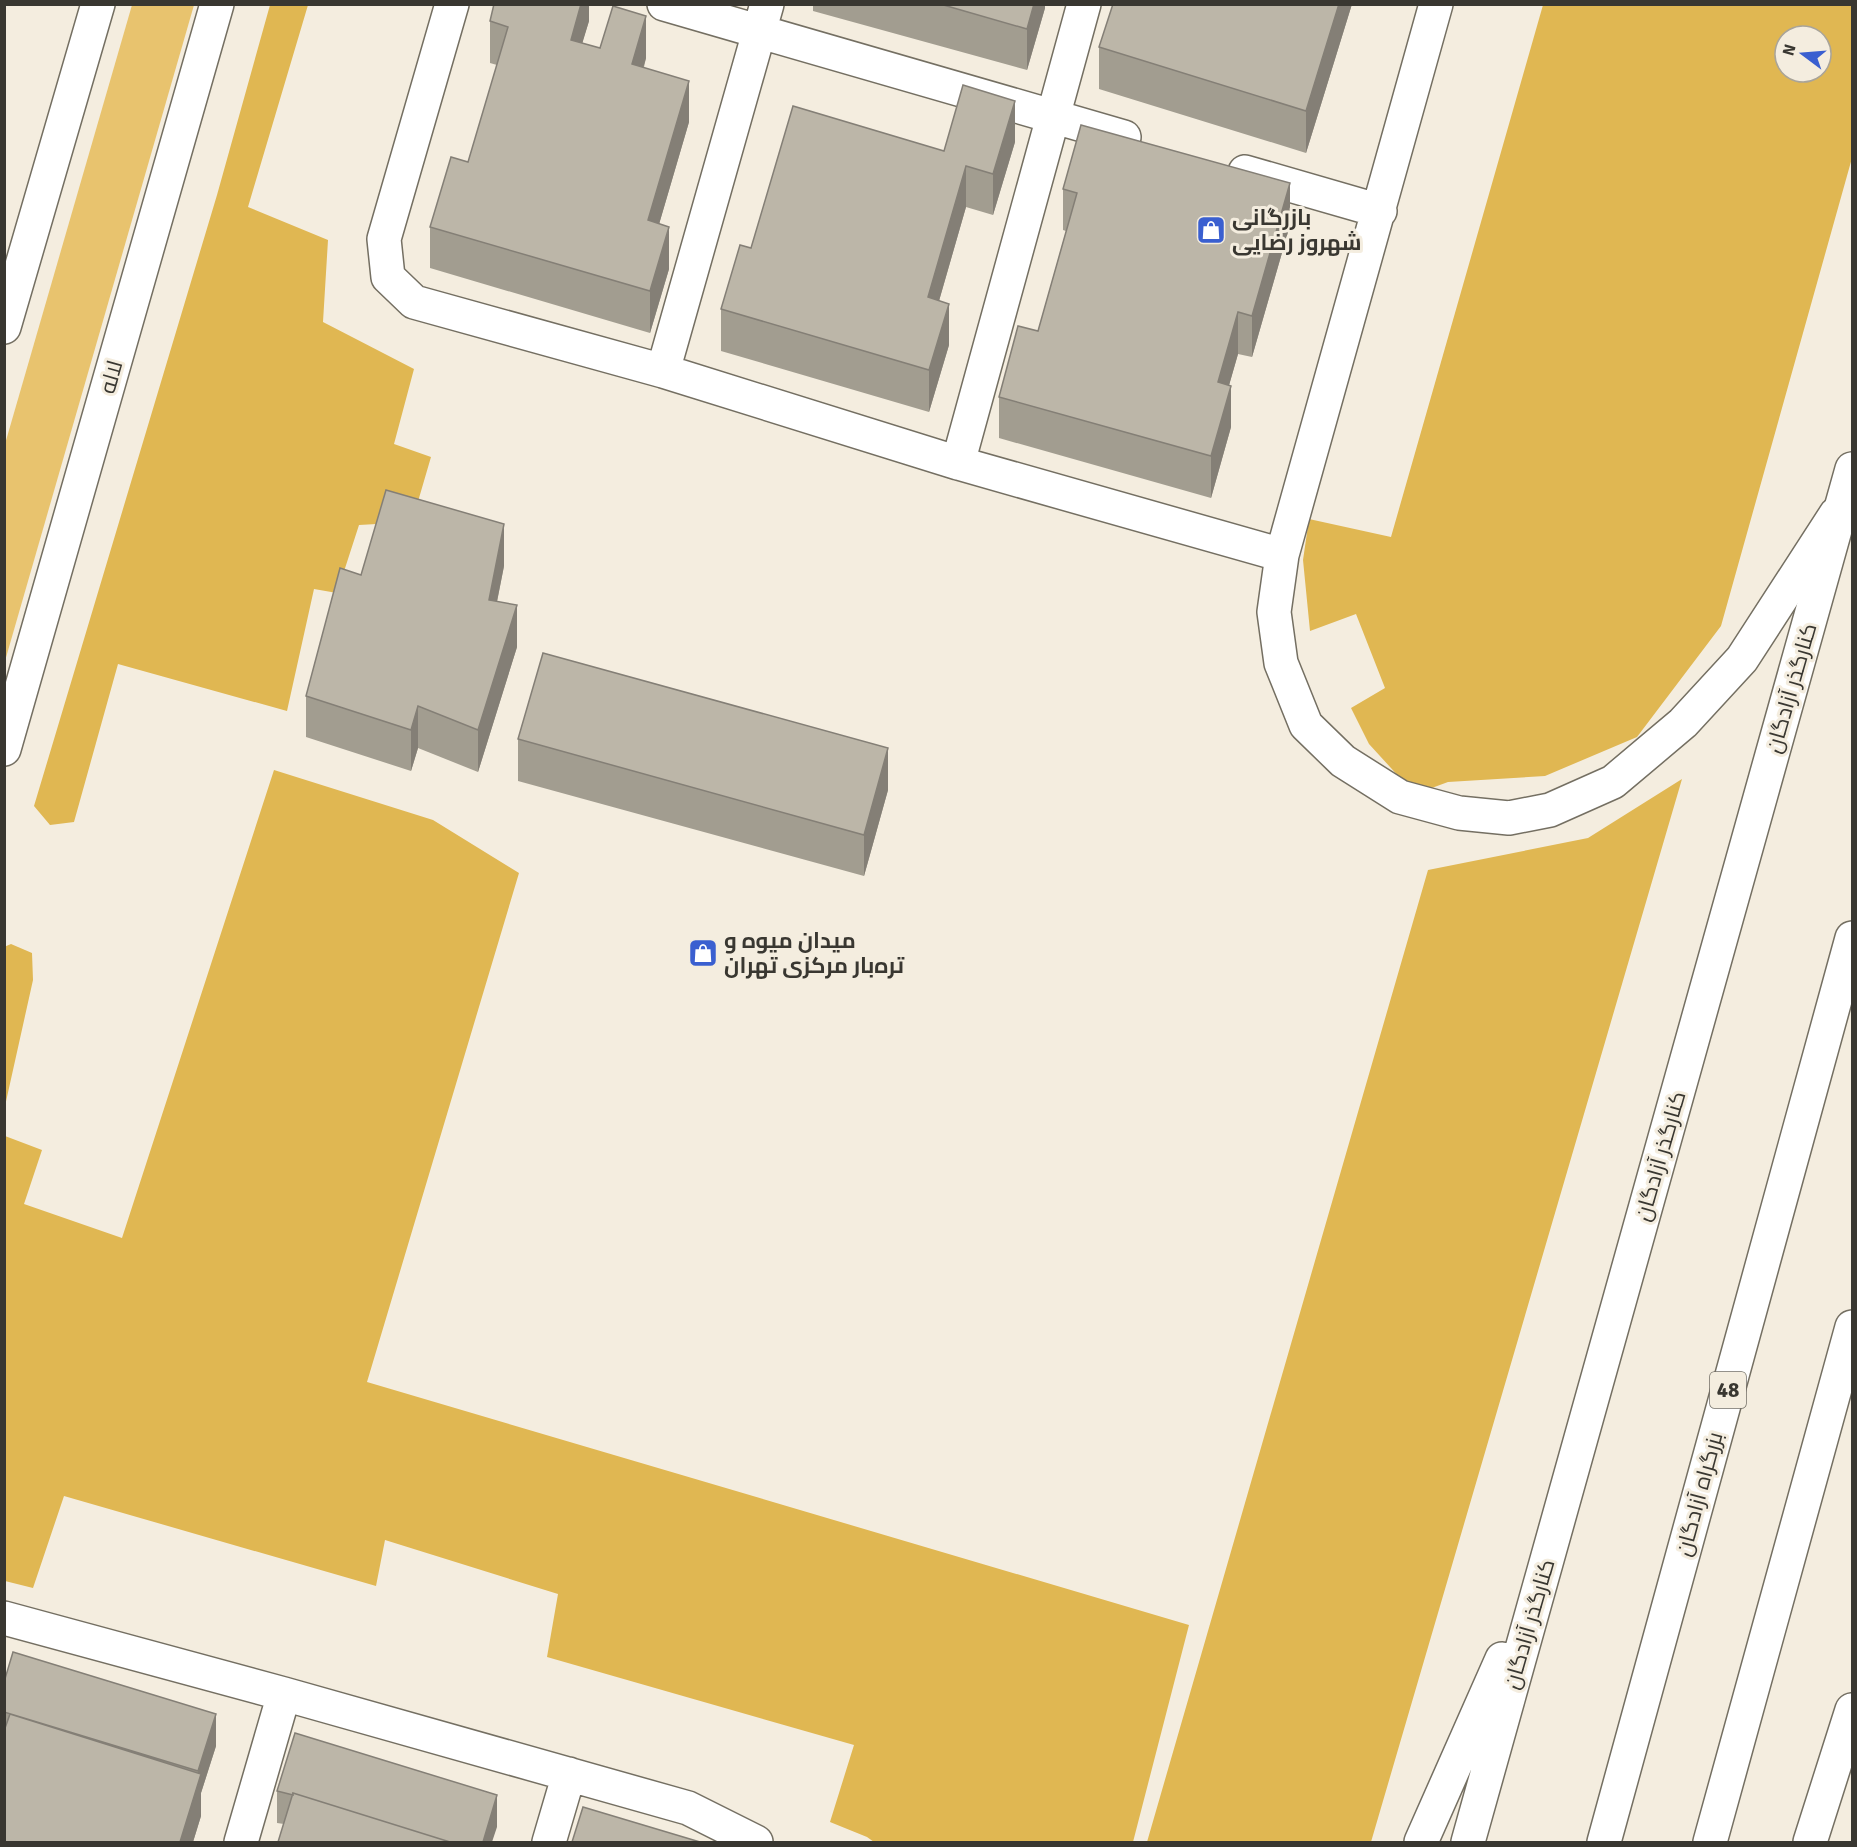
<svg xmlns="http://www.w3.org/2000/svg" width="1857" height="1847" font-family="Signika,Cairo,sans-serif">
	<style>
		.green { fill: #e8c36e }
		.forest { fill: #e0b752; fill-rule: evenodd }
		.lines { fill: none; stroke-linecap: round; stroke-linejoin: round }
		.minor-casing { stroke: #746f62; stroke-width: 36 }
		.major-casing { stroke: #746f62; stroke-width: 36 }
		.highway-casing { stroke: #746f62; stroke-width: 36 }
		.minor { stroke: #fff; stroke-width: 33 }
		.major { stroke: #fff; stroke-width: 33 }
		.highway { stroke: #fff; stroke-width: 33 }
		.wall { fill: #a29d90 }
		.shaded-wall { fill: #847f76 }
		.building { fill: #bcb6a8; stroke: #847f76; stroke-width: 1.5 }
		.labels { text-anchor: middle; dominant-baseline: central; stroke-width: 6; stroke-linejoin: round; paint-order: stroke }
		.shield { fill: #f4eddf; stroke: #716e65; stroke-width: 1.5 }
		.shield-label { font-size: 21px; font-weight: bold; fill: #393731 }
		.poi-label { font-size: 22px; font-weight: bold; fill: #393731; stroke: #f4eddf; text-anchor: start }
		.street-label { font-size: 22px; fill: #393731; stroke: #f4eddf }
	</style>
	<rect width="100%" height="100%" fill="#f4eddf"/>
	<path class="green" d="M132,5h62l-189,656v-217z"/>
	<path class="forest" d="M270,5h38l-60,202 80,33 -5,82 91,47 -20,75 37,13 -19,65 -53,3 -22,68 -23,-4 -27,122 -169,-47 -44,158 -24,3 -16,-19 183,-611z
		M1543,5h309v153l-131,468 -84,111 -92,39 -97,6 -19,7 -28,-10 -32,-35 -18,-36 34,-20 -29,-74 -46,17 -7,-71 6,-41 82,18zM1785,36h36v36h-36z
		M274,770l159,50 86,53 -152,509 822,243 -56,217h-259l-7,-5 -37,-15 24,-77 -307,-88 11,-63 -173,-54 -9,46 -312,-90 -31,92 -28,-7v-445l37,14 -18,54 98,34z
		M1682,779l-311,1063h-224l281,-972 160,-32z
		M11,944l21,9 1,27 -28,126 -1,-159z"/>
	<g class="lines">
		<g class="minor-casing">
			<path id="minor" d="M452,4l-68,235 4,38 26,25 249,69 295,92 324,92
				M664,4l460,133
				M1436,4l-154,551 -8,57 7,51 25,62 37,36 57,36 59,16 50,5 41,-8 63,-28 70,-59 59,-64 94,-145
				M1245,172l135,39
				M4,327l94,-323
				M663,371l104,-367
				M958,463l126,-459
				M4,749l213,-745
				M4,1618l280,76 404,114 68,34
				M241,1842l43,-148
				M549,1842l20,-68"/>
		</g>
		<g class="major-casing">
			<path id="major" d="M1421,1842l81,-183
				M1468,1842l384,-1373
				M1810,1842l42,-132"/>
		</g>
		<g class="highway-casing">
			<path id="highway" d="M1604,1842l248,-904
				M1710,1842l142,-515"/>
		</g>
		<use href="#minor" class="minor"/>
		<use href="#major" class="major"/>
		<use href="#highway" class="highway"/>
	</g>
	<path class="wall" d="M589,4v17l-7,22 18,5 46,10 -2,9 45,55 -30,102 10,45 -19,64 -220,-65v-41l38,-65 29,-97 -7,-2v-42z
		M813,4h232v4l-18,62 -214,-59z
		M1352,4l-46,149 -207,-64v-42z
		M1015,142l-22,73 -27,-8 -27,94 10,44 -20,67 -208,-61v-42l30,-61 193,-97z
		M1063,189l227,36 -38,132 -14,-3 -9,31 2,42 -20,71 -212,-60v-41l39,-66 28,-100 -3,-1z
		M504,566l-7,36 20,45 -39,125 -60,-24 -7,23 -105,-34v-41z
		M518,739l370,51 -24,86 -346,-95z
		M4,1682l212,64 -15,47v23l-8,26h-189z
		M277,1791l220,36 -213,-3 -7,-1z"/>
	<path class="shaded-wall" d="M581,4h8v17l-18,60v-41z
		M1034,4h11v4l-18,62v-41z
		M1339,4h13l-46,149v-42z
		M646,16v42l-14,48v-42z
		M689,81v41l-41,140v-42z
		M1015,101v41l-22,73v-41z
		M966,166v41l-38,132v-42z
		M1290,183v42l-38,132v-41z
		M669,227v42l-19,64v-42z
		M949,304v41l-20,67v-42z
		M1238,312v42l-20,70v-42z
		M1231,386v41l-20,71v-42z
		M504,524v42l-15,75v-41z
		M517,605v42l-39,125v-42z
		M418,706v42l-7,23v-41z
		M888,748v42l-24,86v-41z
		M216,1714v32l-15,47v23l-8,26h-13l18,-58v-13z
		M497,1795v32l-5,15h-9z"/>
	<path class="building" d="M494,4h87l-10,36 29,8 13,-42 33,10 -14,48 57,17 -41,139 21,7 -19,64 -220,-64 21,-70 17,5 40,-135 -18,-6z
		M940,4h94l-7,25z
		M1113,4h226l-33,107 -207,-64z
		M963,85l52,16 -22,73 -27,-8 -38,131 21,7 -20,66 -208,-61 19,-64 11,3 42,-142 151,45z
		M1081,125l209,58 -38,133 -14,-4 -20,70 13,4 -20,70 -212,-59 19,-71 20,5 39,-138 -14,-4z
		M386,490l118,34 -15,76 28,5 -39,125 -60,-24 -7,24 -105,-34 34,-128 21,7z
		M543,653l345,95 -24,87 -346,-96z
		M13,1652l203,62 -18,57 -194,-59v-30z
		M10,1714l191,60 -21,68h-176v-111z
		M295,1733l202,62 -14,47h-33l-157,-49v2l-16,-4z
		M293,1793l157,49h-172z
		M583,1807l117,35h-128z"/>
	<defs>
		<g id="shop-square" transform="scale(1.5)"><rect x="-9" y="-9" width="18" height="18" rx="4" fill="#3a5fd0" stroke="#f4eddf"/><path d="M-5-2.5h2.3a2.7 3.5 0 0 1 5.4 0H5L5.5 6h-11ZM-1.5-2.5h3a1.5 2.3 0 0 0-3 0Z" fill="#fff"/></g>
	</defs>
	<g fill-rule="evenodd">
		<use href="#shop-square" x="1211" y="230"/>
		<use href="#shop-square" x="703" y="953"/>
	</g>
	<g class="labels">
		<rect class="shield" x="1710" y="1372" width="36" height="36" rx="4.5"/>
		<g class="shield-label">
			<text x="1728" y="1390">48</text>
		</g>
		<g class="poi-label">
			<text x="1232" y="217">بازرگانی<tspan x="1232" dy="25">شهروز رضایی</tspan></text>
			<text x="724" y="940">میدان میوه و<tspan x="724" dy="25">تره‌بار مرکزی تهران</tspan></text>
		</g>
		<g class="street-label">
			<text transform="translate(111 377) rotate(-74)">لاله</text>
			<text transform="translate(1791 688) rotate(-74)">کنارگذر آزادگان</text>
			<text transform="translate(1660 1156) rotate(-74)">کنارگذر آزادگان</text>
			<text transform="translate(1699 1494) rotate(-75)">بزرگراه آزادگان</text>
			<text transform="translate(1529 1624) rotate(-74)">کنارگذر آزادگان</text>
		</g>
	</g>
	<rect width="1857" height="1847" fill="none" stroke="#393731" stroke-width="12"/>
	<g transform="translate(1803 54) rotate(286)"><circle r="28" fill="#f4eddf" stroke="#a9a499" stroke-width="1.5"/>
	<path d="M0-4.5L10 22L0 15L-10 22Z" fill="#3a5fd0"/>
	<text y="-9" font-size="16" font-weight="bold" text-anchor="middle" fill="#393731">N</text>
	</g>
</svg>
